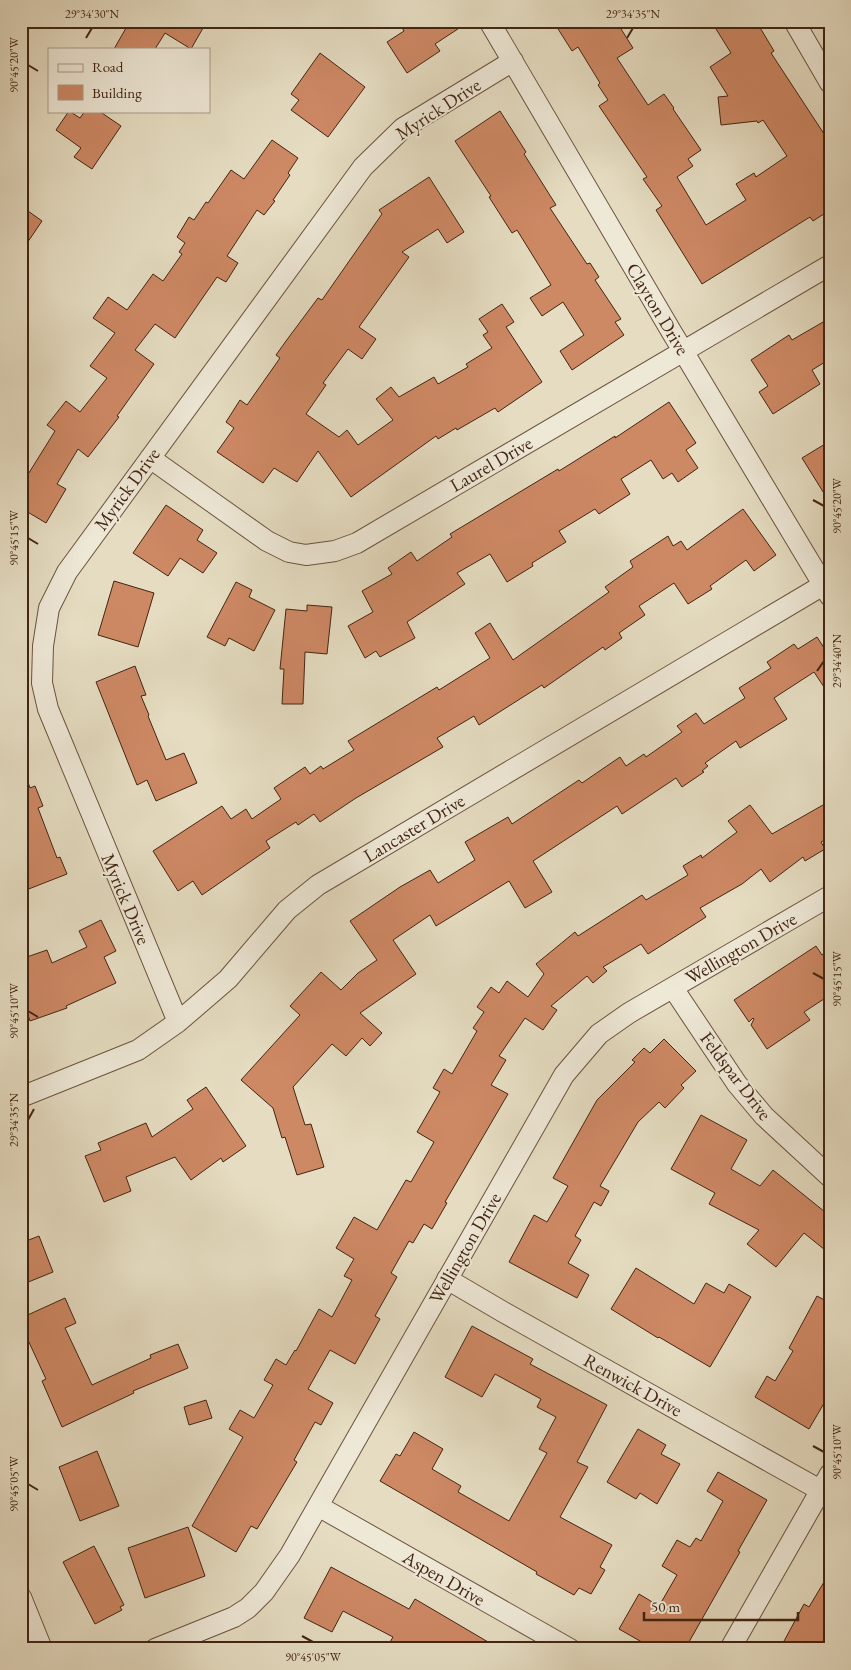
<svg xmlns="http://www.w3.org/2000/svg" width="851" height="1670" font-family="'EB Garamond',serif">
	<style>
		.building { fill: #cd8864; stroke: #432512 }
		.lines { fill: none; stroke-linecap: round; stroke-linejoin: round }
		.minor-casing { stroke: #6c533e; stroke-width: 22 }
		.minor { stroke: #eee8d7; stroke-width: 20 }
		.ticks { fill: none; stroke: #432512; stroke-width: 2 }
		.labels { text-anchor: middle; dominant-baseline: central; stroke-width: 4; stroke-linejoin: round; paint-order: stroke }
		.street-label { font-size: 19px; fill: #432512; stroke: #eee8d7 }
		.neatline { fill: none; stroke: #432512; stroke-width: 2 }
		.ticks-label { font-size: 12px; text-anchor: middle; fill: #432512 }
	</style>
	<rect width="100%" height="100%" fill="#e5dcc1"/>
	<filter id="stains"><feTurbulence type="fractalNoise" baseFrequency=".004" numOctaves="4"/><feColorMatrix values="0 0 0 0 .2 0 0 0 0 .09 0 0 0 0 .02 0 0 0 .5 -.17"/></filter>
	<radialGradient id="worn" r=".72"><stop offset=".6" stop-color="#630" stop-opacity="0"/><stop offset="1" stop-color="#630" stop-opacity=".3"/></radialGradient>
	<path class="building" d="M130,21h77l-16,28 -26,-16 -10,16h-41z
		M398,21h72l-35,23 5,7 -33,22 -20,-31 17,-11z
		M553,21h63l17,27 -16,10 31,47 16,-11 10,14 -1,1 28,41 -13,9 5,7 -16,11 29,48 40,-25 -10,-16 18,-11 2,4 31,-21 -24,-36 -5,3 -1,-2 -36,4 -3,-28 10,-1 -18,-29 21,-14 -20,-32h45l18,30 -3,2 59,90v67l-17,11 -3,-4 -108,67 -46,-74 6,-4 -19,-27 4,-2 -48,-71 9,-6 -10,-15 2,-2 -22,-36 -6,4z
		M320,53l45,34 -37,50 -37,-27 8,-10 -8,-6z
		M69,111l11,7 5,-7h14l22,15 -29,43 -18,-12 7,-9 -25,-18z
		M500,111l26,41 -2,2 32,51 -6,3 37,56 3,-1 9,14 -4,3 26,39 -6,3 9,13 -52,35 -12,-19 24,-16 -21,-33 -21,14 -12,-18 21,-13 -34,-55 -5,3 -23,-36 2,-1 -36,-55z
		M272,140l26,18 -10,15 2,2 -17,25 2,1 -11,14 -7,-5 -30,46 11,7 -12,19 -9,-5 -42,61 -20,-14 -20,26 19,14 -37,52 2,1 -31,40 -10,-8 -21,35 9,5 -20,34 -25,-15v-36l6,4 28,-45 -8,-6 19,-24 14,11 27,-34 -17,-12 25,-33 -22,-15 15,-21 19,13 26,-36 10,7 19,-27 -3,-2 6,-9 -8,-6 12,-20 5,3 12,-18 2,1 23,-33 13,9z
		M429,177l35,55 -17,11 -9,-14 -36,23 7,5 -50,70 17,12 -14,20 -14,-10 -25,34 3,2 -20,29 33,23 8,-7 11,15 35,-25 -17,-21 15,-12 8,10 35,-20 4,7 30,-17 -2,-3 26,-16 -9,-13 5,-3 -9,-13 23,-15 12,18 -8,5 36,55 -44,30 -3,-4 -38,22 -1,-2 -18,11 -2,-3 -85,61 -33,-46 -21,31 -23,-14 -11,15 -46,-31 17,-24 -8,-6 14,-22 7,5 33,-47 -4,-3 10,-14 32,-43 4,2 60,-86 -3,-4z
		M21,206l21,15 -21,31z
		M830,318v41l-18,11 8,14 -47,30 -14,-22 9,-6 -17,-26 38,-25 3,5z
		M669,402l27,41 -10,7 12,18 -20,14 -6,-9 -9,6 -12,-19 -30,19 9,15 -31,20 -4,-5 -36,22 7,11 -34,21 1,3 -26,16 -17,-28 -33,19 8,11 -58,38 8,16 -35,19 -4,-6 -11,7 -17,-32 25,-14 -11,-21 30,-17 -4,-6 23,-16 6,9 35,-24 -2,-3 108,-65 1,2 56,-35v2z
		M830,441v62l-28,-45z
		M166,505l37,25 -6,10 20,13 -14,20 -23,-15 -12,18 -35,-23z
		M743,509l33,46 -22,16 -8,-11 -36,26 2,3 -24,15 -14,-21 -35,23 6,9 -26,18 3,5 -17,12 -2,-3 -59,41 -2,-3 -63,40 -5,-9 -37,22 6,9 -87,51 -36,24 -6,-8 -16,11 -2,-3 -30,19 4,7 -68,47 -9,-14 -15,10 -25,-40 69,-45 9,13 15,-10 6,10 29,-20 -7,-11 31,-21 5,7 11,-8 2,3 31,-19 -6,-9 89,-54 2,3 51,-32 -15,-25 15,-10 23,37 96,-68 -4,-5 28,-20 -3,-6 38,-25 5,10 8,-5 6,9z
		M114,581l40,12 -16,54 -40,-12z
		M236,582l16,8 -3,7 26,13 -21,41 -25,-13 -4,8 -18,-9z
		M307,605l25,2 -5,47 -22,-2 -2,52h-21l2,-35h-4l6,-60 21,2z
		M817,637l13,20v39l-16,-24 -40,26 13,21 -47,29 -4,-7 -31,22 3,3 -6,5 2,1 -22,15 -6,-9 -54,36 -5,-8 -84,55 19,31 -27,16 -16,-27 -73,45 -6,-11 -37,25 23,34 -56,39 22,20 -12,13 -8,-8 -16,18 -14,-12 -39,43 12,38 6,-1 13,43 -27,8 -12,-38 -3,1 -9,-30 -32,-28 59,-65 -10,-9 31,-34 20,18 17,-17 19,-13 -27,-39 50,-34 30,-17 8,13 37,-23 -10,-18 43,-25 4,7 67,-44 3,3 38,-26 6,9 18,-12 2,3 36,-25 -5,-6 19,-13 8,11 41,-26 -6,-10 32,-20 -4,-6 27,-18 4,5z
		M135,666l11,29 -5,1 8,19 -1,1 18,44 18,-7 13,30 -41,18 -9,-21 -10,5 -41,-103z
		M21,768h2l7,20 5,-2 8,20 -5,2 19,50 3,-1 7,17 -46,18z
		M830,801v36l-9,5 4,7 -20,12 -2,-4 -33,25 -9,-13 -19,15 -42,24 6,9 -58,37 -7,-10 -38,23 4,4 -14,12 -6,-7 -36,30 6,4 -14,20 -18,-12 -26,38 7,4 -15,25 17,9 -63,108 2,1 -15,26 -8,-5 -11,19 -4,-2 -18,32 6,4 -22,39 5,3 -25,45 -25,-14 -22,39 25,14 -12,22 -6,-3 -21,38 3,2 -40,67 -6,-3 -15,26 -44,-26 51,-89 -14,-8 11,-19 14,8 19,-33 -9,-5 12,-21 10,6 9,-15 1,1 23,-42 13,8 20,-37 -8,-4 10,-17 -18,-11 18,-31 23,13 29,-50 5,2 23,-40 -17,-10 23,-40 -7,-4 11,-19 8,5 25,-43 -4,-3 11,-16 -7,-5 14,-20 8,6 8,-12 21,16 16,-23 -8,-10 39,-32 3,4 64,-41 4,5 42,-25 -5,-9 18,-11 1,3 35,-26 -9,-11 22,-16 22,29z
		M101,920l15,31 -12,6 12,26 -50,23 1,2 -37,13 -2,-6 -7,2v-58l26,-9 5,13 35,-16 -8,-16z
		M816,946l6,9 8,-5v45l-26,17 6,8 -43,29 -16,-24 3,-6 -1,-1 -4,4 -15,-22z
		M664,1039l32,32 -15,14 3,3 -19,20 -6,-6 -21,20 -38,64 9,5 -8,15 -7,-4 -19,34 6,4 -13,23 21,12 -12,23 -68,-36 25,-47 13,7 21,-36 -15,-8 44,-78 38,-38 -3,-2 12,-12 6,5z
		M206,1087l40,59 -23,16 -2,-4 -30,22 -16,-23 -49,20 5,14 -27,11 -19,-46 16,-6 -3,-7 48,-20 6,14 41,-28 -6,-9z
		M701,1115l46,25 -16,29 29,17 13,-16 57,46v38l-26,-21 -28,34 -29,-23 12,-14 -50,-26 6,-11 -44,-24z
		M39,1236l14,36 -32,13v-42z
		M636,1268l58,36 12,-21 18,10 5,-9 22,13 -41,70 -51,-30 -1,1 -47,-29z
		M817,1296l13,7v90l-21,36 -54,-32 12,-21 8,5 18,-30 -4,-3z
		M65,1298l11,25 -11,5 27,57 59,-27 -1,-3 28,-11 10,24 -55,23 1,2 -72,34 -20,-46 4,-2 -25,-54v-7z
		M472,1326l61,33 -3,5 77,41 -30,57 11,5 -28,50 52,28 -12,22 5,3 -14,24 -12,-6 -5,7 -38,-21 1,-2 -157,-91 16,-27 4,2 14,-24 29,17 -11,20 29,17 -3,6 51,29 38,-68 -8,-4 17,-32 -19,-10 4,-8 -46,-25 -13,23 -37,-20z
		M206,1400l6,18 -23,7 -5,-18z
		M638,1429l28,16 -5,9 19,10 -23,40 -17,-11 -4,6 -29,-17z
		M97,1451l22,55 -39,15 -21,-54z
		M718,1472l49,28 -29,51 2,1 -55,97h-31l-35,-20 20,-35 20,12 18,-31 -15,-9 15,-26 13,7 6,-9 5,3 22,-40 -16,-10z
		M188,1527l17,49 -60,22 -17,-50z
		M94,1546l30,59 -4,2 2,3 -27,14 -32,-62z
		M331,1567l78,42 6,-10 85,50h-114l7,-12 -50,-26 -11,21 -28,-14z
		M830,1572v63l-8,14h-29l-10,-6 21,-39 5,3z"/>
	<g class="lines">
		<g class="minor-casing">
			<path id="minor" d="M489,21l182,310 159,265
				M794,21l36,62
				M150,458l117,83 22,11 17,3 29,-4 22,-8 473,-278
				M673,988l64,96 27,32 66,61
				M178,1022l-130,-313 -6,-26 1,-37 6,-38 18,-36 296,-405 40,-39 110,-67
				M21,1097l117,-47 40,-28 50,-43 59,-69 31,-25 512,-304
				M447,1279l58,34 315,177
				M318,1506l252,143
				M21,1597l21,52
				M155,1649l79,-32 14,-9 16,-16 26,-37 274,-480 35,-41 30,-21 201,-117
				M730,1649l100,-175"/>
		</g>
		<use href="#minor" class="minor"/>
	</g>
	<path class="ticks" d="M86,38l6,-10M627,38l6,-10M28,65l10,6M813,500l11,6M28,538l10,6M817,671l7,-10M813,973l11,6M28,1011l10,6M28,1120l6,-11M813,1446l11,6M28,1484l10,6M302,1636l11,6"/>
	<g class="labels">
		<g class="street-label">
			<text transform="translate(438 109) rotate(-33)">Myrick Drive</text>
			<text transform="translate(658 309) rotate(59)">Clayton Drive</text>
			<text transform="translate(491 464) rotate(-30)">Laurel Drive</text>
			<text transform="translate(127 489) rotate(-54)">Myrick Drive</text>
			<text transform="translate(414 828) rotate(-31)">Lancaster Drive</text>
			<text transform="translate(126 899) rotate(67)">Myrick Drive</text>
			<text transform="translate(741 948) rotate(-30)">Wellington Drive</text>
			<text transform="translate(736 1076) rotate(53)">Feldspar Drive</text>
			<text transform="translate(465 1248) rotate(-60)">Wellington Drive</text>
			<text transform="translate(633 1385) rotate(29)">Renwick Drive</text>
			<text transform="translate(444 1578) rotate(30)">Aspen Drive</text>
		</g>
	</g>
	<rect width="851" height="1670" fill="none" stroke="#e5dcc1" stroke-width="55"/>
	<rect x="48" y="48" width="162" height="65" fill="#eee8d7" stroke="#aa9a88"/>
	<rect x="58" y="64" width="25" height="8" fill="#eee8d7" stroke="#aa9a88"/>
	<text x="92" y="72" font-size="15" fill="#432512">Road</text>
	<rect x="58" y="85" width="25" height="15" fill="#cd8864" stroke="#aa9a88"/>
	<text x="92" y="98" font-size="15" fill="#432512">Building</text>
	<path d="M644 1612v8h154v-8" fill="none" stroke="#432512" stroke-width="2.5"/>
	<text x="651" y="1612" font-size="15" fill="#432512" stroke="#eee8d7" stroke-width="4" paint-order="stroke">50 m</text>
	<rect x="28" y="28" width="796" height="1614" class="neatline"/>
	<g class="ticks-label">
		<text x="92" y="18">29°34'30"N</text>
		<text x="633" y="18">29°34'35"N</text>
		<text transform="translate(14 65) rotate(-90)" y="4">90°45'20"W</text>
		<text transform="translate(837 506) rotate(-90)" y="4">90°45'20"W</text>
		<text transform="translate(14 538) rotate(-90)" y="4">90°45'15"W</text>
		<text transform="translate(837 661) rotate(-90)" y="4">29°34'40"N</text>
		<text transform="translate(837 979) rotate(-90)" y="4">90°45'15"W</text>
		<text transform="translate(14 1011) rotate(-90)" y="4">90°45'10"W</text>
		<text transform="translate(14 1120) rotate(-90)" y="4">29°34'35"N</text>
		<text transform="translate(837 1452) rotate(-90)" y="4">90°45'10"W</text>
		<text transform="translate(14 1484) rotate(-90)" y="4">90°45'05"W</text>
		<text x="313" y="1661">90°45'05"W</text>
	</g>
	<rect width="100%" height="100%" filter="url(#stains)"/>
	<rect width="100%" height="100%" fill="url(#worn)"/>
</svg>
